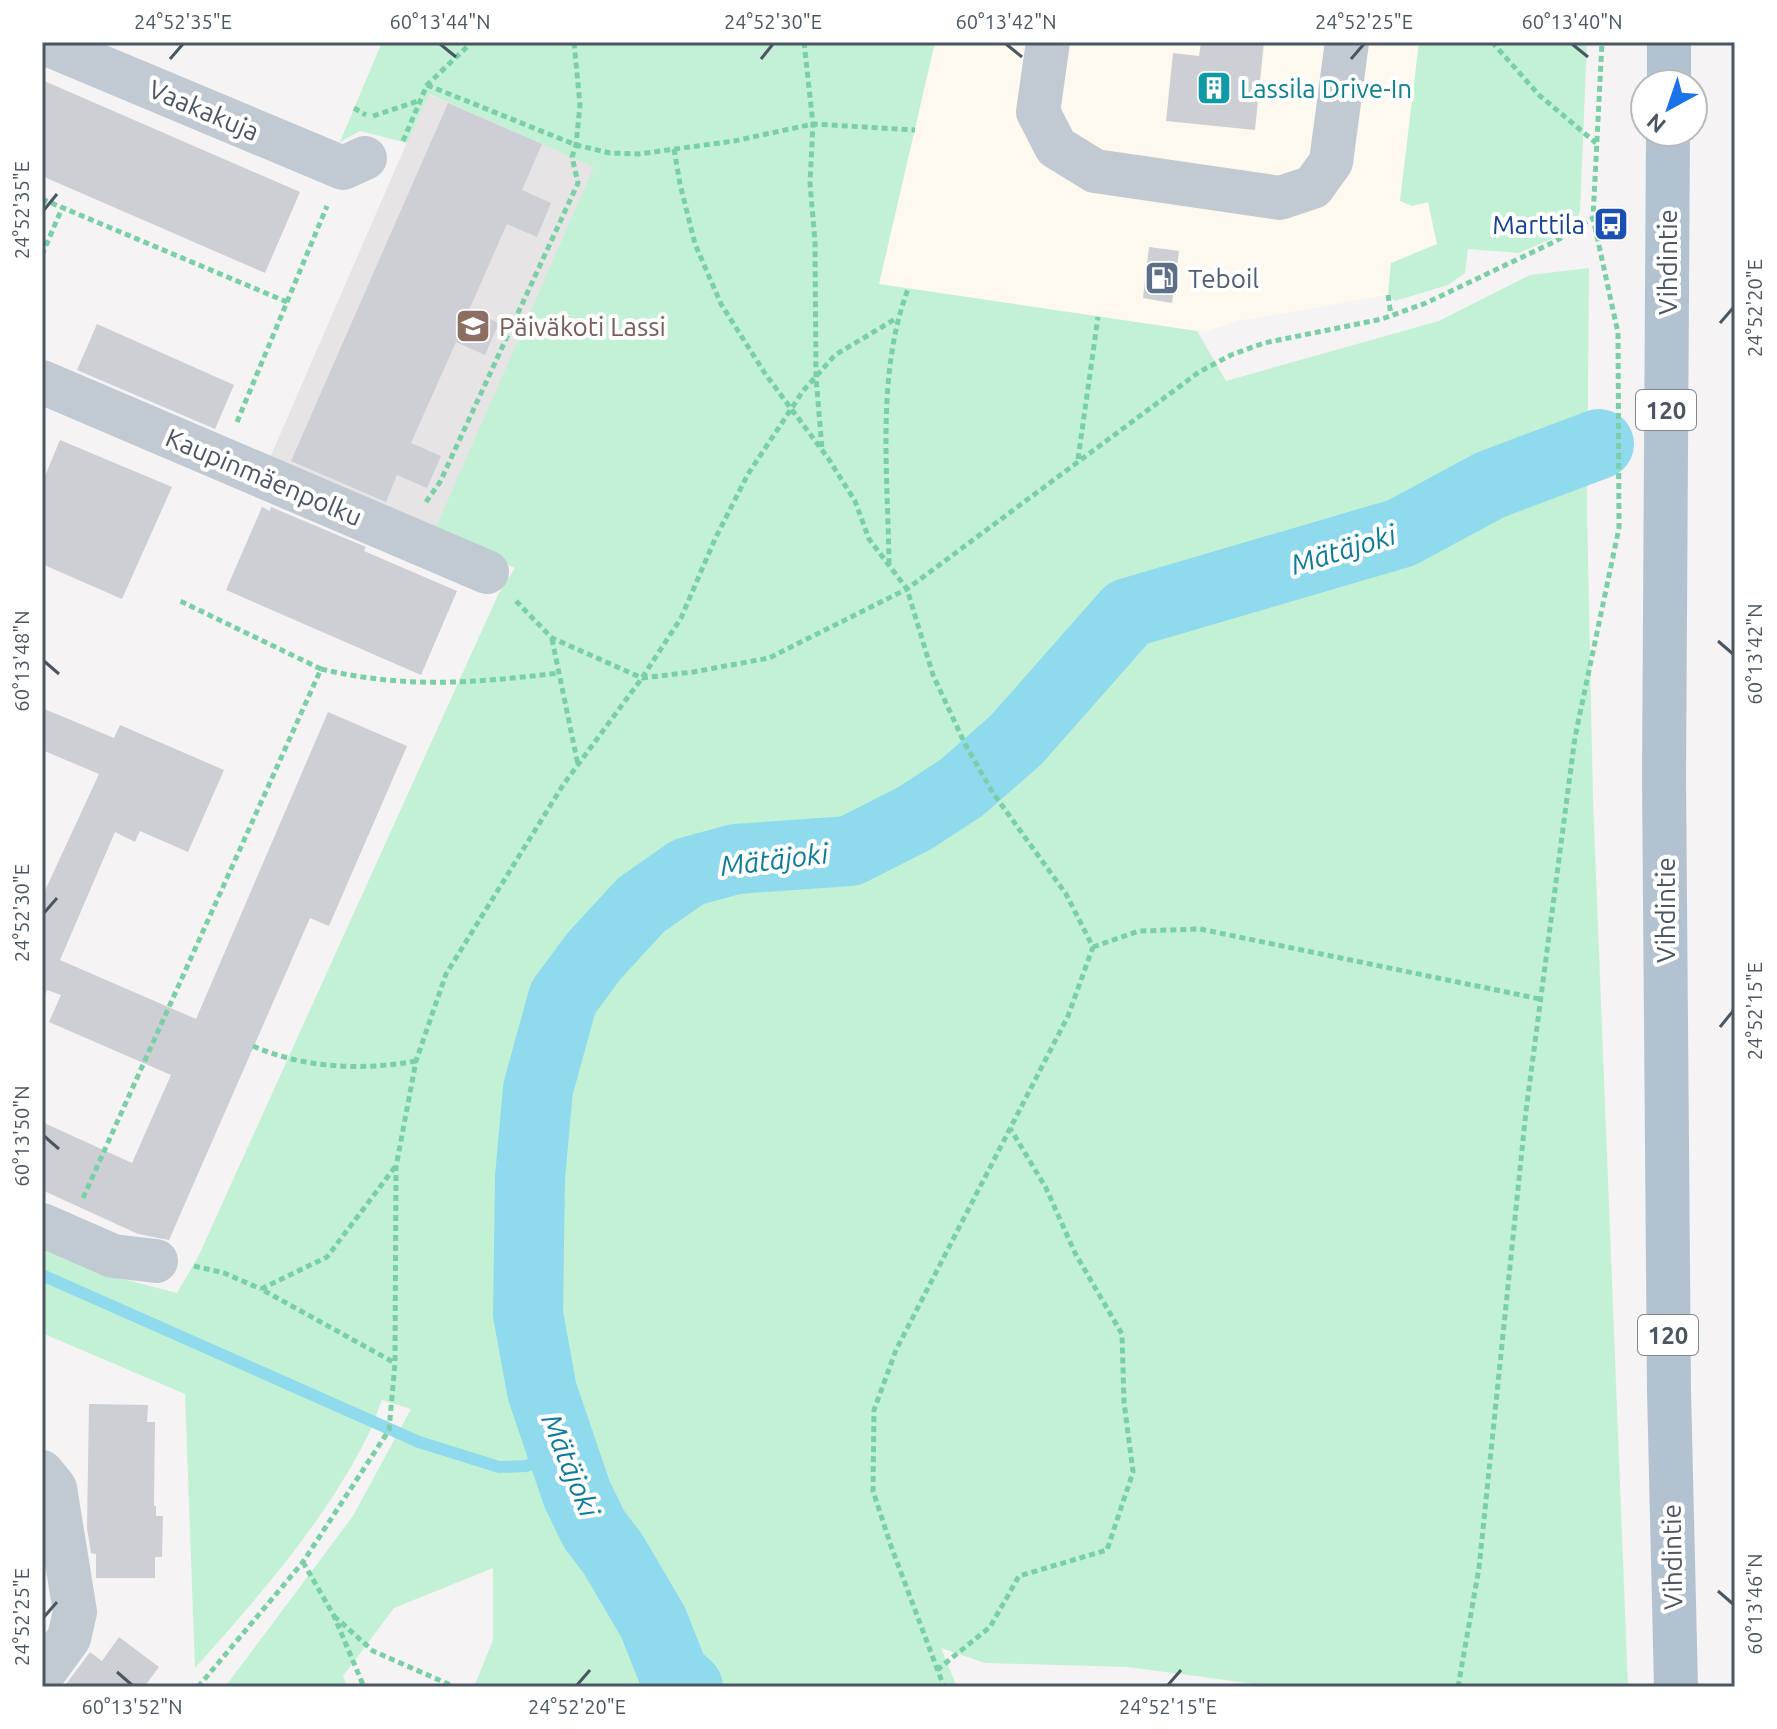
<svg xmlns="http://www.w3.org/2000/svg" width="1777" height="1729" font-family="Ubuntu,sans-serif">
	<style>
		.commercial { fill: #fdf9ef }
		.education { fill: #e6e4e5 }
		.green { fill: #c3f1d5 }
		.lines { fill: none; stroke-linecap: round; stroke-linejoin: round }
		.stream { stroke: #90daee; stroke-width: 12 }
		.river { stroke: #90daee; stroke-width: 70 }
		.building { fill: #cdcfd5 }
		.path { stroke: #7ad0a6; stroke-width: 5; stroke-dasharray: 6 4; stroke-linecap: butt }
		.minor { stroke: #c1cad2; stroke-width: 44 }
		.major { stroke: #b3c2d1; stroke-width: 44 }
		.ticks { fill: none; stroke: #4a5661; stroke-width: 3 }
		.labels { text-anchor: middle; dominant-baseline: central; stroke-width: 8; stroke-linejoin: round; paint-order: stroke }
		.shield { fill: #fff; stroke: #808990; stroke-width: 2 }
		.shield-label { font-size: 24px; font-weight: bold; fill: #4a5661 }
		.culture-label { font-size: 26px; fill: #0d838f; stroke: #fff; text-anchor: start }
		.street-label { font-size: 26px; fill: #4a5661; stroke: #fff }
		.transit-label { font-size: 26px; fill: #164399; stroke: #fff; text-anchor: end }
		.service-label { font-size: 26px; fill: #4e5e75; stroke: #fff; text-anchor: start }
		.education-label { font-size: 26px; fill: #785e54; stroke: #fff; text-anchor: start }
		.water-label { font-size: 28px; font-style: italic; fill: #0c7c9b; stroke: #fff }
		.neatline { fill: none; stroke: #4a5661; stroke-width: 3 }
		.ticks-label { font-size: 20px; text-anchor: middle; fill: #4a5661 }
	</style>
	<rect width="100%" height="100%" fill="#f5f3f3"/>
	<path class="commercial" d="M935,42h484l-19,158 28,2 9,42 -46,19 -3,32 -150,26 -35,11 -324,-48z"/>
	<path class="education" d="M428,94l167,72 -79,402 -247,-108z"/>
	<path class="green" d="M382,42h553l-56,242 318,47 29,50 213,-60 91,-46 59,-7 -2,244 6,288 35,887h-351l-149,-20 -143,-4 -44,-15 16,39h-483l19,-47v-72l-99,40 -51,68 5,11h-123l128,-171 58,-107 -29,-9c-5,11 -8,24 -14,35 -43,87 -109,161 -173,233l-10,-274 -143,-61v-88l77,33 58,15 21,-36 300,-662 17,-27 -81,-36 160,-365 -165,-73 -22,49 -47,-12 -20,11z
		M1419,42h168l-7,168 -4,14 -11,9 -46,20 -51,-4 -3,24 -17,12 -53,16 -7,-6 3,-32 46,-19 -9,-42 -16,4 -12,-5z"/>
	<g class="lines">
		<path class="stream" d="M42,1275l377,167 80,25 27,-1 37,-13"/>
		<path class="river" d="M688,1687l-14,-12 -21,-53 -40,-68 -19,-25 -17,-35 -35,-103 -14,-77 2,-137 8,-88 25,-91 31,-42 47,-51 47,-33 48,-13 114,-8 65,-33 46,-30 55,-48 112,-127 273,-80 89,-48 109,-41"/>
	</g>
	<path class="building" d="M1201,42h63l-9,88 -89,-9 7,-68 26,3z
		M42,80l258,112 -35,81 -223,-97z
		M448,103l94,41 -20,46 29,13 -14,34 -30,-13 -38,86 30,13 -14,32 -29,-13 -45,101 30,13 -14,32 -30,-13 -11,27 -95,-41z
		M1149,247l30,4 -7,52 -29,-5z
		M97,324l137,61 -19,44 -138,-59z
		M60,440l112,47 -50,112 -80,-35v-81z
		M262,507l8,4 1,-4 95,40 -2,4 93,40 -36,84 -195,-85z
		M42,708l72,30 6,-13 104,45 -36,82 -48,-21 -5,11 -20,-10 -55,128 136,59 132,-307 79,34 -78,180 -19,-8 -141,322 -31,-6 -96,-44v-68l90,41 39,-88 -122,-53 12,-27 -14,-5 -5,12v-105l57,-123 -57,-24z
		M89,1404l59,1 -1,17h8l-1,84h2v10h7l-1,41h-7v21h-59v-24l-5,-1 -4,-25z
		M119,1637l40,30 -15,20h-80l26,-35 12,9z"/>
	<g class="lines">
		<path class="path" d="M804,42l9,82 -3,59 5,59 1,135 6,72
			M1492,42l47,53 57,48
			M427,85l149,60 34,8 29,1 95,-13 79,-17 102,6
			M354,108l12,7
			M373,116l48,-16
			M403,141l24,-56 45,-43
			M674,149l6,35 15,60 26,60 45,71 62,83 27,43 14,38 38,50 26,86 32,69 28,49 73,101 27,53 -25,69 -172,334 -22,60 -1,81 18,55 53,141
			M42,199l245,103
			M42,255l20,-47
			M1388,295l3,20
			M237,422l90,-216
			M1078,459l20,-142
			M426,502l14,-20 138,-299 -6,-26 4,-12 4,-40 -6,-63
			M889,564c-1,-90 -13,-190 19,-275
			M516,601l36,37 90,40 51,-6 76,-14 138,-69 292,-217 32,-17 33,-12 118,-24 44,-16 130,-62 37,-23
			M552,639l26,126
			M321,669c85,20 152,14 238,4
			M1093,947l46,-16 61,-2 340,70
			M253,1046c50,22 109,25 163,15
			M395,1167l-68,90 -66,32 134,74
			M83,1198l238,-529 -143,-69
			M194,1266l30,7 37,16
			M303,1562l31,54 30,71
			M334,1616l39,35 82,36
			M937,1670l53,-43 29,-51 88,-26 26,-78 -9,-70 -2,-68 -47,-81 -29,-65 -36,-60
			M198,1687l105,-125 86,-132 6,-67 1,-196 20,-106 30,-87 117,-189 79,-107 39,-60 34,-79 33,-65 55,-83 32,-36 62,-37
			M1458,1687l21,-119 47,-457 49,-374 44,-209 -1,-195 -25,-115 9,-176"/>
		<path class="minor" d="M42,42l301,126 22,-10
			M1048,42l-10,70 18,35 39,24 185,27 33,-11 18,-25 16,-120
			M42,382l445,190
			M42,1225l71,31 43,5
			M42,1472l13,16 20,124 -6,26 -27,37"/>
		<path class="major" d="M1669,84v-42
			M1668,132l-4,645 5,613 7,297"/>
	</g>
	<path class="ticks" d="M440,44l16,13M1006,44l16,13M1572,44l16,13M170,59l13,-15M761,59l12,-15M1351,59l13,-15M44,210l13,-16M1720,323l13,-15M1718,641l15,13M44,661l15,13M44,913l13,-15M1720,1027l13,-16M44,1136l15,13M1718,1591l15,13M44,1617l13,-15M117,1672l15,13M577,1685l13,-15M1168,1685l13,-15"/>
	<defs>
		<g id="building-square" transform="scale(1.8)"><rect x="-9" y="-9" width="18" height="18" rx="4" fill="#0f9aa8" stroke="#fff"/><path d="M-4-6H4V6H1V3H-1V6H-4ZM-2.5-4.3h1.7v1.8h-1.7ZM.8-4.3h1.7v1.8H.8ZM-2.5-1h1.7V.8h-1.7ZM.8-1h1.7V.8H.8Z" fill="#fff"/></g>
		<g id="bus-square" transform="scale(1.8)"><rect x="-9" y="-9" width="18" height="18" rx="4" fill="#1a4fb4" stroke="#fff"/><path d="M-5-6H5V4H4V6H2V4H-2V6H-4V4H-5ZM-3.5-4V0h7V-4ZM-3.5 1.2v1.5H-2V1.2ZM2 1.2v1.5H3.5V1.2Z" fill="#fff"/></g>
		<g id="fuel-square" transform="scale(1.8)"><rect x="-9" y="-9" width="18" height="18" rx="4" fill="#5c6f8a" stroke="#fff"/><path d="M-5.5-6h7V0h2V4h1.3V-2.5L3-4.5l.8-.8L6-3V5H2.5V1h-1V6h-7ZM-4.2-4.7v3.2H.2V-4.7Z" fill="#fff"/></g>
		<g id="school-square" transform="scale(1.8)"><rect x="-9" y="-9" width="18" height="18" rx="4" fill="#8d6e63" stroke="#fff"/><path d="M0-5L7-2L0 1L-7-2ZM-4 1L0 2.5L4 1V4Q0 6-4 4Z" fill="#fff"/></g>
	</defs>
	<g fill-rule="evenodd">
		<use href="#building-square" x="1214" y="88"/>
		<use href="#bus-square" x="1611" y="224"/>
		<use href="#fuel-square" x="1162" y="278"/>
		<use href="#school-square" x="473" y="326"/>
	</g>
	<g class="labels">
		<g class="shield">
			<rect x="1636" y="390" width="60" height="40" rx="6"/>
			<rect x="1638" y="1315" width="60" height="40" rx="6"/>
		</g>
		<g class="shield-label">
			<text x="1666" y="410">120</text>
			<text x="1668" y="1335">120</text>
		</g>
		<g class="culture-label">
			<text x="1240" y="88">Lassila Drive-In</text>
		</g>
		<g class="street-label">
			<text transform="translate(204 110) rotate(23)">Vaakakuja</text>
			<text transform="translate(1667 262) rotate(-90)">Vihdintie</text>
			<text transform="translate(264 477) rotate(23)">Kaupinmäenpolku</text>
			<text transform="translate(1665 910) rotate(-90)">Vihdintie</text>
			<text transform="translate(1672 1557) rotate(-91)">Vihdintie</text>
		</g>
		<g class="transit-label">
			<text x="1585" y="224">Marttila</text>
		</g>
		<g class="service-label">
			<text x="1188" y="278">Teboil</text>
		</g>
		<g class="education-label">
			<text x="499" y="326">Päiväkoti Lassi</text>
		</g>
		<g class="water-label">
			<text transform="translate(1343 549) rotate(-17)">Mätäjoki</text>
			<text transform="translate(774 859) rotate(-7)">Mätäjoki</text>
			<text transform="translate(571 1465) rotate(68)">Mätäjoki</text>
		</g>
	</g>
	<rect width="1777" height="1729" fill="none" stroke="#ffffff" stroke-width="88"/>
	<g transform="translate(1669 108) rotate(220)"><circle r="38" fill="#ffffff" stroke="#b7bbc0" stroke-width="2"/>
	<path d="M0-6L14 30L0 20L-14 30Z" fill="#1a73e8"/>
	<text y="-12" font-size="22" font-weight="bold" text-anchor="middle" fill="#4a5661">N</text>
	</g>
	<rect x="44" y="44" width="1689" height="1641" class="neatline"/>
	<g class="ticks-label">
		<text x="183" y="29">24°52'35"E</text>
		<text x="440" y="29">60°13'44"N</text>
		<text x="773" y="29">24°52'30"E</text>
		<text x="1006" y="29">60°13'42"N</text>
		<text x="1364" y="29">24°52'25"E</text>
		<text x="1572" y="29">60°13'40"N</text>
		<text transform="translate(22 210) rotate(-90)" y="7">24°52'35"E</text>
		<text transform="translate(1755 308) rotate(-90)" y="7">24°52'20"E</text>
		<text transform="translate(1755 654) rotate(-90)" y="7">60°13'42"N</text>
		<text transform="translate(22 661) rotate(-90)" y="7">60°13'48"N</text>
		<text transform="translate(22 913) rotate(-90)" y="7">24°52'30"E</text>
		<text transform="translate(1755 1011) rotate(-90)" y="7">24°52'15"E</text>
		<text transform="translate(22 1136) rotate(-90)" y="7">60°13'50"N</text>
		<text transform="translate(1755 1604) rotate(-90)" y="7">60°13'46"N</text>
		<text transform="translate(22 1617) rotate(-90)" y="7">24°52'25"E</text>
		<text x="132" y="1714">60°13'52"N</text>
		<text x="577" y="1714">24°52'20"E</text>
		<text x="1168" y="1714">24°52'15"E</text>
	</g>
</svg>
